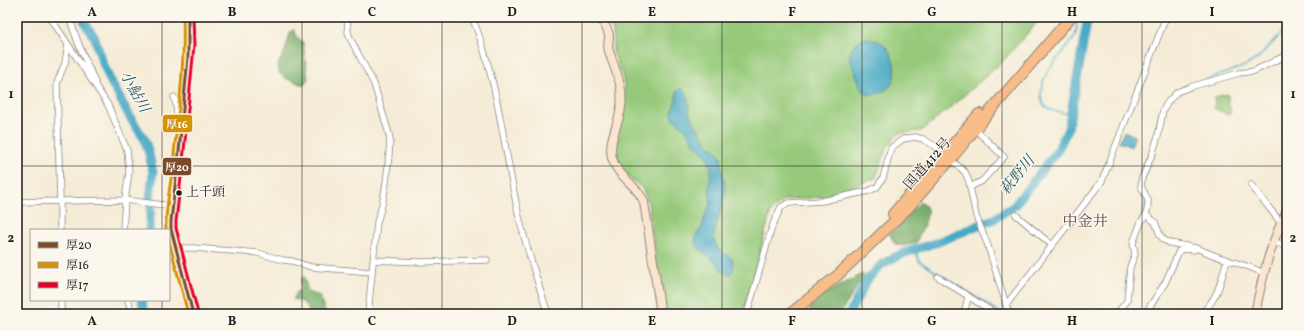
<svg xmlns="http://www.w3.org/2000/svg" width="1304" height="331" font-family="Vollkorn,'Noto Serif JP',serif">
	<style>
		.green { fill: #96ca7a; stroke: #59734b }
		.forest { fill: #78ae6a; stroke: #4a6543 }
		.water { fill: #46a9c5; stroke: #316270 }
		.lines { fill: none; stroke-linecap: round; stroke-linejoin: round }
		.stream { stroke: #46a9c5; stroke-width: 1.5 }
		.river { stroke: #46a9c5; stroke-width: 9 }
		.street-casing { stroke: #88847a; stroke-width: 7 }
		.secondary-casing { stroke: #88847a; stroke-width: 10 }
		.primary-casing { stroke: #88847a; stroke-width: 10 }
		.highway-casing { stroke: #88847a; stroke-width: 12 }
		.street { stroke: #fff; stroke-width: 5.5 }
		.secondary { stroke: #fce5cf; stroke-width: 8 }
		.primary { stroke: #f8bd88; stroke-width: 9 }
		.highway { stroke: #f8bd88; stroke-width: 10 }
		.bus-1-casing { stroke: #fbf7ec; stroke-width: 6 }
		.bus-2-casing { stroke: #fbf7ec; stroke-width: 6 }
		.bus-3-casing { stroke: #fbf7ec; stroke-width: 6 }
		.bus-1 { stroke: #7a4b2a; stroke-width: 3 }
		.bus-2 { stroke: #d69104; stroke-width: 3 }
		.bus-3 { stroke: #e4002b; stroke-width: 3 }
		.grid { fill: none; stroke: #1c1c1c; stroke-width: 1; stroke-opacity: 0.55 }
		.bus-dot { fill: #1c1c1c; stroke: #fbf7ec; stroke-width: 1.5 }
		.labels { text-anchor: middle; dominant-baseline: central; stroke-width: 3; stroke-linejoin: round; paint-order: stroke }
		.bus-label { font-size: 13px; fill: #1c1c1c; stroke: #fbf7ec; text-anchor: start }
		.street-label { font-size: 14px; fill: #1c1c1c; stroke: #fbf7ec }
		.water-label { font-size: 15px; font-style: italic; fill: #2f5b68; stroke: #fbf7ec }
		.neighbourhood-label { font-size: 15px; fill: #5e4440; stroke: #fbf7ec }
		.line-badge { stroke: #fbf7ec; stroke-width: 1.5 }
		.badge-label { font-size: 11px; text-anchor: middle; font-weight: bold; fill: #fff }
		.neatline { fill: none; stroke: #1c1c1c; stroke-width: 1.5 }
		.grid-label { font-size: 13px; text-anchor: middle; font-weight: bold; fill: #1c1c1c }
	</style>
	<rect width="100%" height="100%" fill="#fbf7ec"/>
	<filter id="ink" filterUnits="userSpaceOnUse"><feTurbulence type="fractalNoise" baseFrequency=".025" numOctaves="2"/><feDisplacementMap in="SourceGraphic" scale="8" xChannelSelector="R" yChannelSelector="G"/><feConvolveMatrix kernelMatrix="1 2 1 2 8 2 1 2 1" color-interpolation-filters="sRGB"/></filter>
	<filter id="wash" filterUnits="userSpaceOnUse"><feTurbulence type="fractalNoise" baseFrequency=".012" numOctaves="4" result="noise"/><feDisplacementMap in="SourceGraphic" scale="16" xChannelSelector="R" yChannelSelector="G"/><feGaussianBlur stdDeviation="0.9" result="paint"/><feColorMatrix in="noise" values="0 0 0 0 0 0 0 0 0 0 0 0 0 0 0 0 0 1.4 0 .05"/><feComposite in="paint" operator="in"/></filter>
	<g filter="url(#wash)">
		<rect width="100%" height="100%" fill="#f5ecd7"/>
		<path class="green" d="M604,17h438l-40,45 -57,50 -24,19 -22,2 -12,14 -11,31 -54,19 -37,3 -14,11 -28,103h-79l-16,-112 -6,-14 -18,-15 -4,-7 -6,-17 11,-60 -3,-14 -9,-23v-21z
			M1228,94l1,14h2l-1,5 -3,1 -13,-6 1,-11z"/>
		<path class="forest" d="M294,29l3,8 6,5 5,38 -5,5 -18,-7 -6,-5 -1,-9 7,-13 5,-18z
			M920,202c3,2 6,3 7,7 3,7 -8,26 -11,34l-13,3 -8,-2 -6,-11z
			M863,274v3l-23,37h-28l-3,-3c4,-14 41,-31 54,-37z
			M304,276l4,16 12,4 4,14 5,4h-20v-3l-6,-9 -10,-3 4,-7 3,-2 1,-11z"/>
		<path class="water" d="M868,38c5,2 10,2 15,6 5,4 8,9 10,16 6,19 -2,33 -23,35 -10,-3 -10,-12 -14,-20 -2,-5 -5,-10 -6,-15 -2,-11 8,-22 18,-22z
			M680,88l2,1 5,4 3,22 2,4 16,25 10,8 3,4 1,16 3,9v12l-12,45 6,12 13,8c1,6 4,13 -3,16 -9,-1 -8,-7 -13,-12 -8,-8 -15,-7 -21,-19l1,-8 6,-8 4,-14 5,-10 -2,-14 2,-22 -4,-11 -10,-9 -11,-17 -13,-12 -1,-6 4,-13 1,-8z
			M1124,131l11,5 -4,11 -12,-5z"/>
		<g class="lines">
			<path class="stream" d="M1203,81l42,-15 13,-8 26,-27 3,-14
				M1071,114c-14,-2 -30,-2 -30,-20 0,-17 14,-33 25,-46 3,-4 7,-7 9,-12 2,-6 2,-13 3,-19
				M1155,138l1,-10 3,-12
				M1142,217c2,-5 4,-11 3,-16 -1,-5 -6,-9 -6,-14 -2,-11 5,-23 10,-33
				M915,249l4,12 83,53
				M1126,289l1,-17"/>
			<path class="river" d="M83,17l2,6 10,15 6,20 9,22 20,37 15,23 4,14 4,18 -3,27 1,11 -2,20
				M142,300l2,14
				M849,314l18,-34 14,-15 12,-7 14,-6 31,-10 56,-23 20,-13 43,-55 11,-22 20,-112"/>
		</g>
	</g>
	<g filter="url(#ink)">
		<g class="lines">
			<g class="street-casing">
				<path id="street" d="M50,17l58,88 19,45 2,22 -4,28 -2,30
					M69,17l10,28 16,37
					M347,17l1,15 2,6 24,46 15,50 1,7c-2,27 -4,55 -13,81l-9,92
					M472,17c27,65 32,136 48,204 8,32 18,62 28,93
					M174,97l2,7 1,11 5,3
					M1251,185l30,38
					M970,187l12,-6 22,-24 -29,-28
					M17,202l43,-1 -3,-118 8,-20 3,-18
					M1016,215l36,30
					M1146,215l9,7 5,13 4,5 6,3 26,5 20,8 36,12 12,5
					M60,230v-29l65,-1 46,6
					M1273,242l14,4
					M176,248h17l65,5 25,7 9,1 19,6 61,5
					M373,260l47,2 67,-2
					M938,277l58,37
					M61,300v14
					M128,300l4,14
					M1006,305l96,-124 64,-164
					M747,314l25,-87 9,-20 8,-4 33,-2 47,-10 8,-4 6,-9 8,-30 12,-9 12,-2 8,2 12,7 30,26 4,10 7,34 11,27 22,71
					M964,314l4,-17
					M1116,314l11,-13 3,-34 5,-13 -2,-11 8,-21 5,-7 2,-9v-6l-7,-14 1,-8 10,-23 6,-19 5,-25 4,-8 10,-11 13,-5 49,-14 15,-2 33,-16
					M1145,314l20,-31 14,-32 4,-2 11,1
					M1201,314c18,-17 19,-31 26,-54"/>
			</g>
			<g class="secondary-casing">
				<path id="secondary" d="M599,17c4,6 9,11 10,19 0,5 -2,10 0,15 6,20 15,34 12,56 -2,18 -13,32 -9,51 5,19 25,26 32,44l17,112
					M1255,314c7,-36 15,-70 32,-103"/>
			</g>
			<g class="primary-casing">
				<path id="primary" d="M188,17l1,28 -1,12c-4,36 -6,72 -10,107 -2,22 -9,43 -7,65l22,85"/>
			</g>
			<g class="highway-casing">
				<path id="highway" d="M893,214l86,-100
					M790,314l48,-39 69,-66 44,-50 29,-36 91,-106"/>
			</g>
			<use href="#street" class="street"/>
			<use href="#secondary" class="secondary"/>
			<use href="#primary" class="primary"/>
			<use href="#highway" class="highway"/>
			<g class="bus-1-casing">
				<path id="bus-1" d="M188,17v40l-9,94 -8,70v8l22,85"/>
			</g>
			<g class="bus-2-casing">
				<path id="bus-2" d="M166,230c-1,-23 5,-44 7,-67 5,-48 12,-97 10,-146
					M169,241l19,73"/>
			</g>
			<g class="bus-3-casing">
				<path id="bus-3" d="M193,17l1,28 -1,12 -9,94 -8,70v7l22,85"/>
			</g>
			<use href="#bus-1" class="bus-1"/>
			<use href="#bus-2" class="bus-2"/>
			<use href="#bus-3" class="bus-3"/>
		</g>
	</g>
	<path class="grid" d="M162,17v213M302,17v297M442,17v297M582,17v297M722,17v297M862,17v297M1002,17v297M1142,17v297M17,166h1270M162,300v14"/>
	<circle class="bus-dot" cx="179" cy="193" r="3.5"/>
	<g class="labels">
		<g class="bus-label">
			<text x="186" y="193">上千頭</text>
		</g>
		<g class="street-label">
			<text transform="translate(928 164) rotate(-49)">国道412号</text>
		</g>
		<g class="water-label">
			<text transform="translate(134 92) rotate(61)">小鮎川</text>
			<text transform="translate(1018 176) rotate(-51)">萩野川</text>
		</g>
		<g class="neighbourhood-label">
			<text x="1085" y="222">中金井</text>
		</g>
	</g>
	<g class="line-badge">
		<rect x="162" y="114" width="31" height="19" rx="4" fill="#d69104"/>
		<rect x="162" y="157" width="30" height="19" rx="4" fill="#7a4b2a"/>
	</g>
	<g class="badge-label">
		<text x="177" y="128">厚16</text>
		<text x="177" y="171">厚20</text>
	</g>
	<rect width="1304" height="331" fill="none" stroke="#fbf7ec" stroke-width="44"/>
	<rect x="30" y="229" width="140" height="72" fill="#fbf7ec" stroke="#a29f99"/>
	<rect x="38" y="242" width="20" height="6" fill="#7a4b2a" stroke="#a29f99"/>
	<text x="66" y="249" font-size="12" fill="#1c1c1c">厚20</text>
	<rect x="38" y="262" width="20" height="6" fill="#d69104" stroke="#a29f99"/>
	<text x="66" y="269" font-size="12" fill="#1c1c1c">厚16</text>
	<rect x="38" y="282" width="20" height="6" fill="#e4002b" stroke="#a29f99"/>
	<text x="66" y="289" font-size="12" fill="#1c1c1c">厚17</text>
	<rect x="22" y="22" width="1260" height="287" class="neatline"/>
	<g class="grid-label">
		<text x="92" y="16">A</text>
		<text x="232" y="16">B</text>
		<text x="372" y="16">C</text>
		<text x="512" y="16">D</text>
		<text x="652" y="16">E</text>
		<text x="792" y="16">F</text>
		<text x="932" y="16">G</text>
		<text x="1072" y="16">H</text>
		<text x="1212" y="16">I</text>
		<text x="11" y="98">1</text>
		<text x="1293" y="98">1</text>
		<text x="11" y="242">2</text>
		<text x="1293" y="242">2</text>
		<text x="92" y="325">A</text>
		<text x="232" y="325">B</text>
		<text x="372" y="325">C</text>
		<text x="512" y="325">D</text>
		<text x="652" y="325">E</text>
		<text x="792" y="325">F</text>
		<text x="932" y="325">G</text>
		<text x="1072" y="325">H</text>
		<text x="1212" y="325">I</text>
	</g>
</svg>
